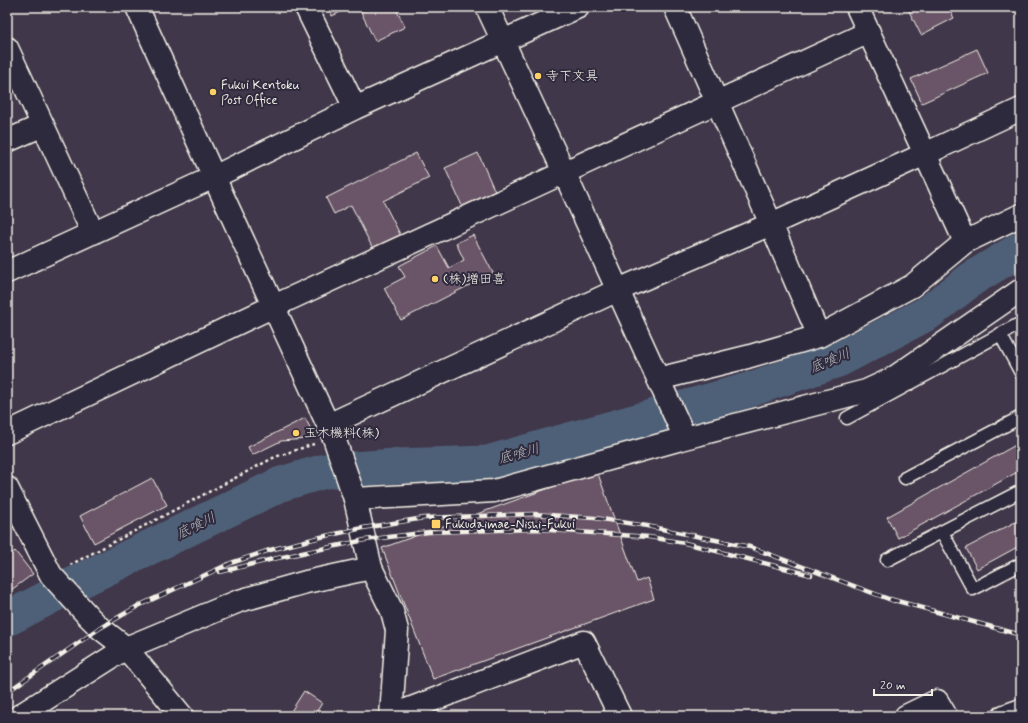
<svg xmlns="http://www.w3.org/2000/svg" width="1028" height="723" font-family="Mynerve,'Klee One',sans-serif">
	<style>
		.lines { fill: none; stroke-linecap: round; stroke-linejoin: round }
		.river { stroke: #4e6078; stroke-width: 35 }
		.building { fill: #6a5467; stroke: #f4f1e8 }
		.lane-casing { stroke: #f4f1e8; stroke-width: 15 }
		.street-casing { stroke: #f4f1e8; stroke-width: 25 }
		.secondary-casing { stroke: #f4f1e8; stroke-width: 25 }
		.path { stroke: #f4f1e8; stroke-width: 2.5; stroke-dasharray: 3 3; stroke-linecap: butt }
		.lane { stroke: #2f2a3d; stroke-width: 12 }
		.street { stroke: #2f2a3d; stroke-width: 22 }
		.secondary { stroke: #2f2a3d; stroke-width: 22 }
		.rail-casing { stroke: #f4f1e8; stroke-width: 4.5 }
		.rail { stroke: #2f2a3d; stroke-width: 3; stroke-dasharray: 9; stroke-linecap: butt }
		.poi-dot { fill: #ffd166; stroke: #2f2a3d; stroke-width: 1.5 }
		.labels { text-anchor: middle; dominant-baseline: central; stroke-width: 4; stroke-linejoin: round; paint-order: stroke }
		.poi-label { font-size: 13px; fill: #f4f1e8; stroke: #2f2a3d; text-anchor: start }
		.water-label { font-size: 14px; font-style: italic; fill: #b2b7bb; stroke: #2f2a3d }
	</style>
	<rect width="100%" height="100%" fill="#41374a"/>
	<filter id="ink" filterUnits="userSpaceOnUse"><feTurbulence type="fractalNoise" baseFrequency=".025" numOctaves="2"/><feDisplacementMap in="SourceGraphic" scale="8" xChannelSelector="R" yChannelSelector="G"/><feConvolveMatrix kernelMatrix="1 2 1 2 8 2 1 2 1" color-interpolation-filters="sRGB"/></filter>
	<g filter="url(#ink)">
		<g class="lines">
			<path class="river" d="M7,619l77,-40 197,-95 44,-13 71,-5 91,-3 261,-73 90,-30 90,-47 45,-35 48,-29"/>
		</g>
		<path class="building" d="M328,7h23l-19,9z
			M371,7h24l10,20 -30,14 -14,-29z
			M907,7h41l6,11 -33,17z
			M977,49l11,24 -66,30 -11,-24z
			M416,153l13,25 -46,23 19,37 -28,13 -23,-46 -17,9 -8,-16z
			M478,153l18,41 -33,14 -18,-40z
			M473,235l20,38 -92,47 -17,-32 21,-11 -6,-11 38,-20 12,22 15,-8 -8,-17z
			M305,418l9,17 -8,4 -25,2 -29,14 -4,-8z
			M1021,442v28l-123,68 -11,-21z
			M597,471l40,111 10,-4 7,21 -221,80 -51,-131z
			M152,478l15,27 -73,38 -14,-27z
			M1021,519v26l-44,24 -11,-21z
			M15,551l18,23 -26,19v-36z
			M304,691l18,12 -8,13h-26z
			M433,713l2,3h-14z"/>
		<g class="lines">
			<g class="lane-casing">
				<path id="lane" d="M1000,334l21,39
					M847,418l174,-95
					M905,478l116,-61
					M942,532l31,57 48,-25
					M887,560l134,-69"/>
			</g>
			<g class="street-casing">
				<path id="street" d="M137,7l77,170
					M306,7l49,101
					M487,7l77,165 121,266
					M675,7l96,217 48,112
					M7,48l86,185
					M7,141l36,-16
					M965,242l-40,-88 96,-45
					M7,272l207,-95 141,-69 223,-101
					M658,379l89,-22 72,-21 93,-50 53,-44 56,-27
					M328,425l290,-135 153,-66 154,-70 -68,-147
					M7,433l267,-127 595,-274
					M7,488l44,87 38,42 11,11 26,20 56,68
					M355,499l139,-8 191,-53 181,-47 26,-12 129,-89
					M19,716l107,-68 113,-47 67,-19 65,-14
					M391,716l193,-74 36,74
					M906,716l31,-15 9,15
					M1004,716l17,-6"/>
			</g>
			<g class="secondary-casing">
				<path id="secondary" d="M214,177l120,261 21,61 16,69 21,43 5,19 -6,86"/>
			</g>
			<path class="path" d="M70,565l205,-108 39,-13"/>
			<use href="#lane" class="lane"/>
			<use href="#street" class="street"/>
			<use href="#secondary" class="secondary"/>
			<g class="rail-casing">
				<path id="rail" d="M220,572l53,-13 92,-19 64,-8 107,-3 113,8 36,6 126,32
					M890,599l131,36
					M7,692l93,-64 38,-22 93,-43 39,-13 51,-13 42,-9 61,-10 109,-4 62,4 52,8 103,21 144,54"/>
			</g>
			<use href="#rail" class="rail"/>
		</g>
	</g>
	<g class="poi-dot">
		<circle cx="538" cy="76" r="4"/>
		<circle cx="213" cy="92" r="4"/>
		<circle cx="435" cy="279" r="4"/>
		<circle cx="296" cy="433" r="4"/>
		<rect x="431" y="519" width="10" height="10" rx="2"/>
	</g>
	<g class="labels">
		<g class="poi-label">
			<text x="546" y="76">寺下文具</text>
			<text x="221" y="85">Fukui Kentoku<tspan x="221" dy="15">Post Office</tspan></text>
			<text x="443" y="279">(株)増田喜</text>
			<text x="304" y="433">玉木機料(株)</text>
			<text x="445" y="524">Fukudaimae-Nishi-Fukui</text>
		</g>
		<g class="water-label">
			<text transform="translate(830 361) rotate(-22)">底喰川</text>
			<text transform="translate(519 454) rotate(-15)">底喰川</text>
			<text transform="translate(196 526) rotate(-26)">底喰川</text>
		</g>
	</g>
	<rect width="1028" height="723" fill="none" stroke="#2f2a3d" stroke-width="24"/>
	<rect x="12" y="12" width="1004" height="699" fill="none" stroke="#f4f1e8" stroke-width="1.5" filter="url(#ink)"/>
	<path d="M874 689v6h58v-6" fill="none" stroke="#f4f1e8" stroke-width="2"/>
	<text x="880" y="689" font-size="12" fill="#f4f1e8" stroke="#2f2a3d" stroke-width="3" paint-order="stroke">20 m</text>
</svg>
